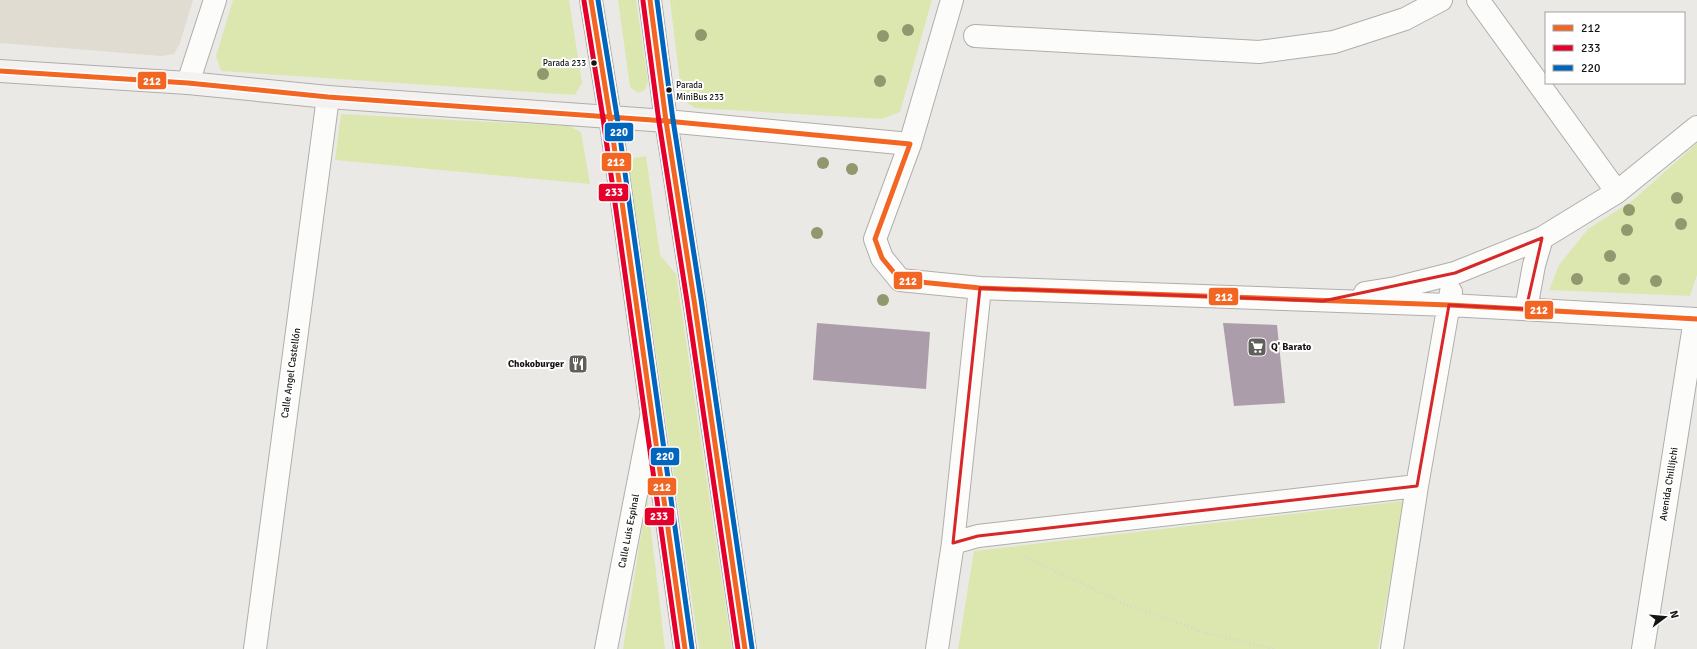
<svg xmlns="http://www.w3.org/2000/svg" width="1697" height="649" font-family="Signika,sans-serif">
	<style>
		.built { fill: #e0dcd2 }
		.green { fill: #dce7af }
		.building { fill: #ab9eaa }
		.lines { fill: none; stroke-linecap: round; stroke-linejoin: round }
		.street-casing { stroke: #b0aeab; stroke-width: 24 }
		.secondary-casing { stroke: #b0aeab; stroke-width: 24 }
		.path { stroke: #d4d4d3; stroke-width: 2.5; stroke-dasharray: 1 3; stroke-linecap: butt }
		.street { stroke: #fcfcfb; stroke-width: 22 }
		.secondary { stroke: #f4f2f1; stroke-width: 22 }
		.bus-1-casing { stroke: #fff; stroke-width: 8 }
		.bus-2-casing { stroke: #fff; stroke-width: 8 }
		.bus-3-casing { stroke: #fff; stroke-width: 8 }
		.bus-1 { stroke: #f26522; stroke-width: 5 }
		.bus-2 { stroke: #e4002b; stroke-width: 5 }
		.bus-3 { stroke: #0065bd; stroke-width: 5 }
		.tree { fill: #92986d }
		.marked { fill: none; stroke: #d62828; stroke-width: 3; stroke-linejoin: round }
		.bus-dot { fill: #151412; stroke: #fff; stroke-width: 1.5 }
		.labels { text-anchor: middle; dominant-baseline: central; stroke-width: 4; stroke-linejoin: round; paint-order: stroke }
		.bus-label { font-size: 9px; fill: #151412; stroke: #fff; text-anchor: end }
		.poi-label { font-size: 10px; font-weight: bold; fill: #151412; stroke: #fff; text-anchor: start }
		.street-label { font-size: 10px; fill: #151412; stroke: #fff }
		.line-badge { stroke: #fff; stroke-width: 1.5 }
		.badge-label { font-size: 11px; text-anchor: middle; font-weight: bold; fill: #fff }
	</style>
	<rect width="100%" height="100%" fill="#ebe9e5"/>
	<path class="built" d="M0,0h193l-13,43 -6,11 -12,2 -162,-13z"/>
	<path class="green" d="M233,0h336l13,83 -7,12 -354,-24 -5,-15z
		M618,0h18l12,82 -3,8 -7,3 -8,-6z
		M670,0h262l-32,112 -18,7 -187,-11 -13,-9z
		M341,114l228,12 12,6 9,52 -255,-24z
		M1697,143v132l-7,21 -141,-6 10,-25 29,-36 44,-28z
		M646,156l14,99 16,19 56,375h-33l-71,-490z
		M647,496l18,153h-42z
		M1404,501l-26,148h-420l16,-98z"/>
	<path class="building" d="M817,323l113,9 -4,57 -113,-9z
		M1223,323l54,2 8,78 -51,3z"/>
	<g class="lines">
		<g class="street-casing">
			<path id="street" d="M952,0l-42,144 -35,95 7,19 18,22 80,8 469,17 248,14
				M1478,0l139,192
				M975,36l284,16 75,-10 71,-23 36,-19
				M188,83l27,-83
				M666,121l244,23
				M1365,293l31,-5 59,-15 87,-35 75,-46 80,-65
				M1526,309l8,-44 8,-27
				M953,543l25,-7 439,-50
				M255,649l73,-552
				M606,649l45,-232
				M937,649l16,-106 27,-255
				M1392,649l25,-163 34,-194
				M1643,649l52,-330"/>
		</g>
		<g class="secondary-casing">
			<path id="secondary" d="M591,0l19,117 75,532
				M650,0l16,121 28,179 51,349
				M0,71l188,12 140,14 338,24"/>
		</g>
		<path class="path" d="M678,6l4,-6
			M1026,557l101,48 80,28 67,16"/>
		<use href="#street" class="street"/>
		<use href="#secondary" class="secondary"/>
		<g class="bus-1-casing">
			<path id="bus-1" d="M591,0l19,117 75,532
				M650,0l16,121 28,179 51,349
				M0,71l188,12 140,14 338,24 244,23
				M910,144l-35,95 7,19 18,22 80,8 469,17 248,14"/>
		</g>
		<g class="bus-2-casing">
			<path id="bus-2" d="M584,1l19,117 75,531
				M643,1l16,121 28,179 51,348"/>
		</g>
		<g class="bus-3-casing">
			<path id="bus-3" d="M598,0l19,116 75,532
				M657,0l16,120 28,179 51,349"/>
		</g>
		<use href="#bus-1" class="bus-1"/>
		<use href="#bus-2" class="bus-2"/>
		<use href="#bus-3" class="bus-3"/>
	</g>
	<g class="tree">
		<circle cx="908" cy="30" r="6"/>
		<circle cx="701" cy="35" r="6"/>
		<circle cx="883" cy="36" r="6"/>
		<circle cx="543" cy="74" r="6"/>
		<circle cx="880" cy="81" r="6"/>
		<circle cx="823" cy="163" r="6"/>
		<circle cx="852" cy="169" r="6"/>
		<circle cx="1677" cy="198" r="6"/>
		<circle cx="1629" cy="210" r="6"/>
		<circle cx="1681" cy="224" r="6"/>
		<circle cx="1627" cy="230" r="6"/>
		<circle cx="817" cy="233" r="6"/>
		<circle cx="1610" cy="256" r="6"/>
		<circle cx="1577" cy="279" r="6"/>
		<circle cx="1624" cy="279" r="6"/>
		<circle cx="1656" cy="281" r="6"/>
		<circle cx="883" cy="300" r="6"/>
	</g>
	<path class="marked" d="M1542,238l-16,71 -77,-4 -32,181 -439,50 -25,7 27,-255 343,13 132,-28z"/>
	<defs>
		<g id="supermarket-square" transform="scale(1)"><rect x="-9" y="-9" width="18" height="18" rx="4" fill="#605f5c" stroke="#fff"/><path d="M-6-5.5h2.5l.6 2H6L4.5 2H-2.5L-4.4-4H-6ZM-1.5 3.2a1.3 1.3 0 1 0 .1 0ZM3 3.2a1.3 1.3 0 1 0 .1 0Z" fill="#fff"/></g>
		<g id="restaurant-square" transform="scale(1)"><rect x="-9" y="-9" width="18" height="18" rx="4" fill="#605f5c" stroke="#fff"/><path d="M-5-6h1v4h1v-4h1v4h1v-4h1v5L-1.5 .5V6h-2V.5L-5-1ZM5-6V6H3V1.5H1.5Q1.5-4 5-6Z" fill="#fff"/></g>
	</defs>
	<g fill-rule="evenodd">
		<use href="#supermarket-square" x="1257" y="347"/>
		<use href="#restaurant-square" x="578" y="364"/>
	</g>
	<g class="bus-dot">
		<circle cx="594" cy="63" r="3.5"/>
		<circle cx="669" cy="90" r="3.5"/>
	</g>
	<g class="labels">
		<g class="bus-label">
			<text x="586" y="63">Parada 233</text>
			<text x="676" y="85" text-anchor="start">Parada<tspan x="676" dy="12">MiniBus 233</tspan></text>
		</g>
		<g class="poi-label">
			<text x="1271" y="347">Q' Barato</text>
			<text x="564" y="364" text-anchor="end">Chokoburger</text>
		</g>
		<g class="street-label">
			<text transform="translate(291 373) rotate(-82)">Calle Angel Castellón</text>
			<text transform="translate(1669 484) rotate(-81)">Avenida Chillijchi</text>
			<text transform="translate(629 531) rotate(-79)">Calle Luis Espinal</text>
		</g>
	</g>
	<g class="line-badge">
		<rect x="137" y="71" width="30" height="19" rx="4" fill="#f26522"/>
		<rect x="604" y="122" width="30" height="20" rx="4" fill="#0065bd"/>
		<rect x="601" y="152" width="31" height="20" rx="4" fill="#f26522"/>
		<rect x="598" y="183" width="31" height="19" rx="4" fill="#e4002b"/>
		<rect x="893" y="271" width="30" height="19" rx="4" fill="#f26522"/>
		<rect x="1208" y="287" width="31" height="19" rx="4" fill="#f26522"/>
		<rect x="1524" y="300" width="30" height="20" rx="4" fill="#f26522"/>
		<rect x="650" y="447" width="30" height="19" rx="4" fill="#0065bd"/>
		<rect x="647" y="477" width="30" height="19" rx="4" fill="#f26522"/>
		<rect x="644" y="507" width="31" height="19" rx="4" fill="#e4002b"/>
	</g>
	<g class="badge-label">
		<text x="152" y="85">212</text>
		<text x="619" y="136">220</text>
		<text x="616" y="166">212</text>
		<text x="614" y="196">233</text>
		<text x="908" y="285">212</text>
		<text x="1224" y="301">212</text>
		<text x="1539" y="314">212</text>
		<text x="665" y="460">220</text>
		<text x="662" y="491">212</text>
		<text x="659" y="520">233</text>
	</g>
	<rect x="1545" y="12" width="140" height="72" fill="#ffffff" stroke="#a1a1a0"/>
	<rect x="1553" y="25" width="20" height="6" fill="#f26522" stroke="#a1a1a0"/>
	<text x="1581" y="32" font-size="12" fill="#151412">212</text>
	<rect x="1553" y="45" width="20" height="6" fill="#e4002b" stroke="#a1a1a0"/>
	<text x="1581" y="52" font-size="12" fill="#151412">233</text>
	<rect x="1553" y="65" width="20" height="6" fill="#0065bd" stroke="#a1a1a0"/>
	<text x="1581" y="72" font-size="12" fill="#151412">220</text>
	<g transform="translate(1665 617) rotate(74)" stroke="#ffffff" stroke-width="3" paint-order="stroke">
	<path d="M0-3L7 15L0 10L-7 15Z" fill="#151412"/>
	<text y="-6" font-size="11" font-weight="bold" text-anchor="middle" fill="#151412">N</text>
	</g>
</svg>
